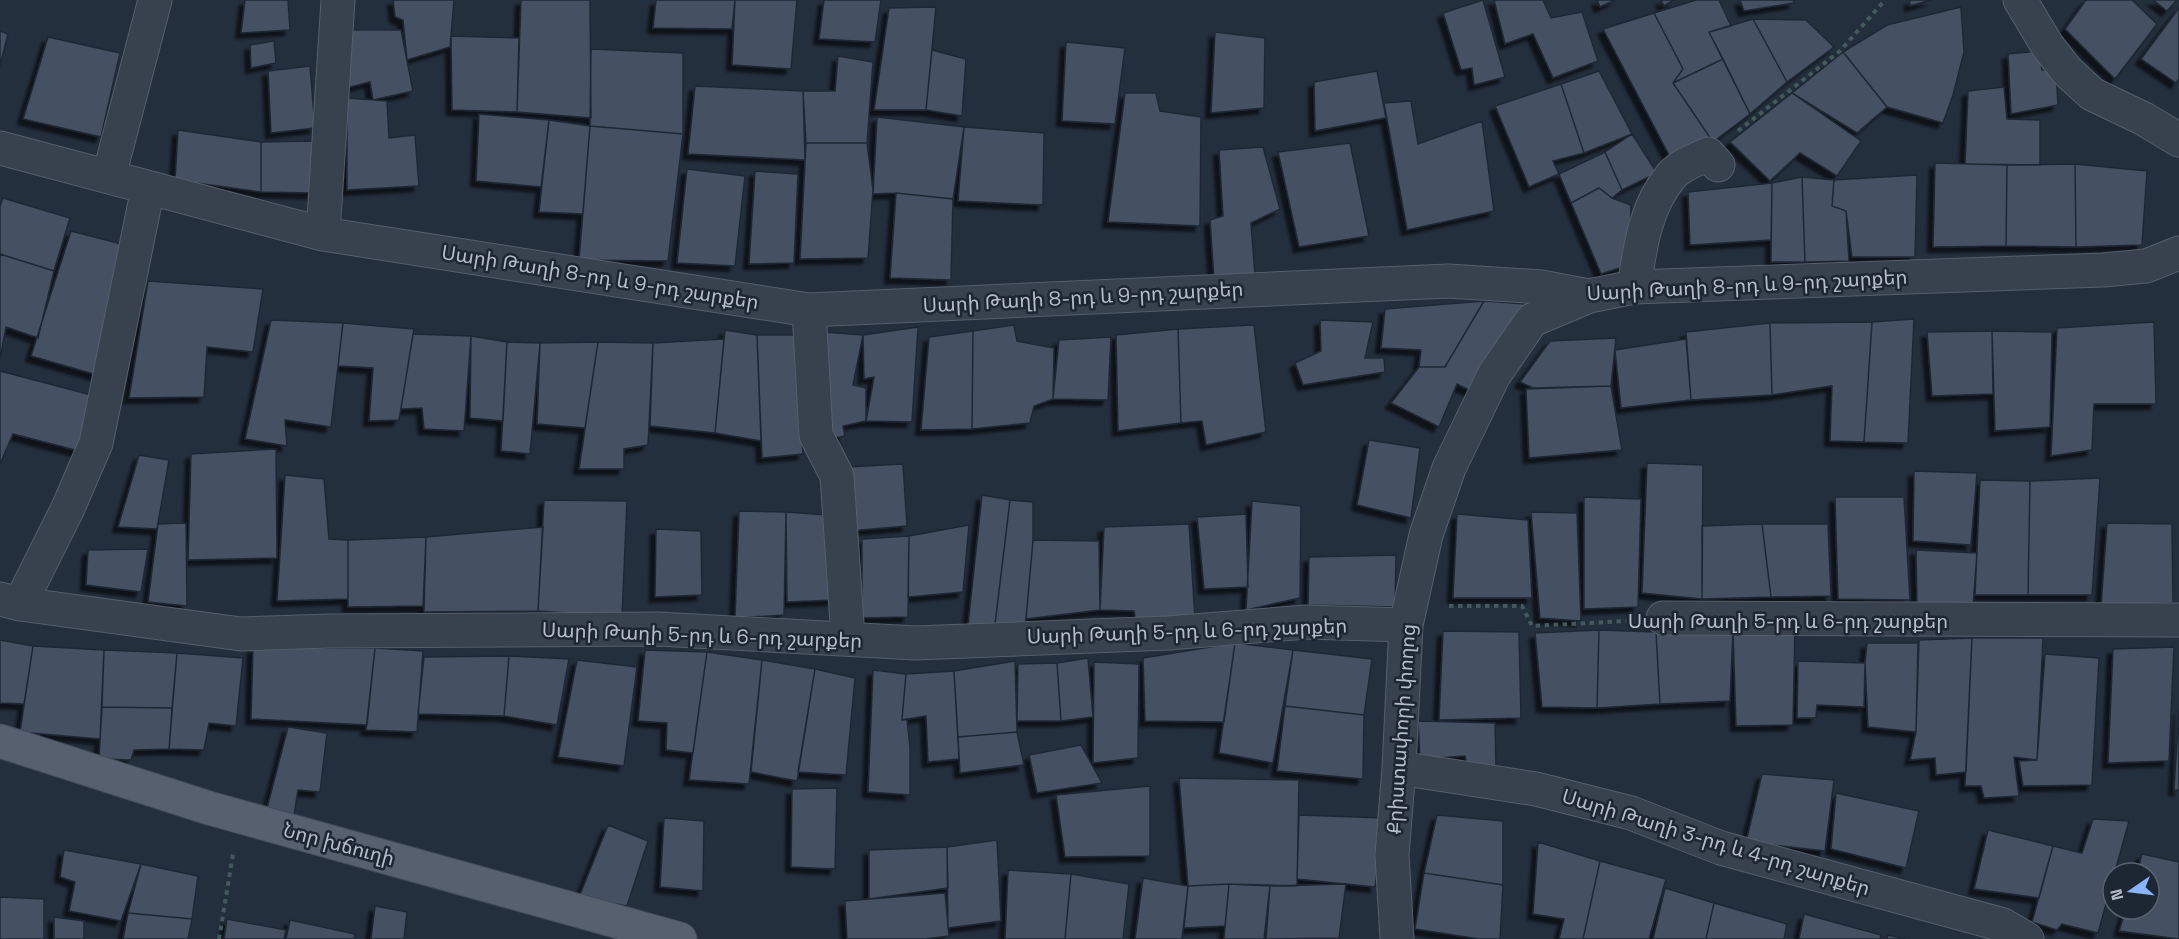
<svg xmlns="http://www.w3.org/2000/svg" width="2179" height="939" font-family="'Space Grotesk','Noto Sans Armenian',sans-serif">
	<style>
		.building { fill: #455162; stroke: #1f2835; stroke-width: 1.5; filter: url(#shadow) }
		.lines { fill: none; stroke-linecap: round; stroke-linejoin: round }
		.minor-casing { stroke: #565f6c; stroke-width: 35 }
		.major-casing { stroke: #414a57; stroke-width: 35 }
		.path { stroke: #44595c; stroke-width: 4; stroke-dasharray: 4.5 4.5; stroke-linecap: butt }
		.minor { stroke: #38414e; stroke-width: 33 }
		.major { stroke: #56606e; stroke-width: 33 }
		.labels { text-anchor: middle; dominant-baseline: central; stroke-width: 5; stroke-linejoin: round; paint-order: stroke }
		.street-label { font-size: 20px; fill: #b4bcc9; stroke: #1d2633 }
	</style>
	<defs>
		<filter id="shadow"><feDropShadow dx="-5.5" dy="5.5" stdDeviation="1.5" flood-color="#0009"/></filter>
	</defs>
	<rect width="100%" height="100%" fill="#242f3e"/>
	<path class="building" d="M245,0h43l2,30 -49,3z
		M393,0h61l-4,47 -43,13 -4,-40 -8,-3z
		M521,0h69l1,118 -74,-6z
		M656,0h79l-3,29 -79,-1z
		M735,0h62l-6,69 -59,-4z
		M824,0h57l-6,42 -56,-3z
		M1483,0l22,77 -31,8 -2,-17 -11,2 -18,-57z
		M1494,0h49l8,18 31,-6 16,49 -45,17 -20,-44 -28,10z
		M1597,0h18l-15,7z
		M1661,0h13l-10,6z
		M1696,0h23l12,26 -22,6 14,27 -50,24 10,-14 -29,-56z
		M1740,0h53l1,3 -50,8z
		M1910,0h21l-21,6z
		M2086,0h46l25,24 -42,55 -50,-50z
		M2153,0h24l-10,11z
		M936,7l-10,103h-52l15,-102z
		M1961,7l3,45 -11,43 -10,28 -56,-16 -44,-55 44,-27z
		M2179,8v71l-3,4 -35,-24z
		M1654,13l29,56 -10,14 40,59 -43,15 -67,-128z
		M1753,19l53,1 28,27 -47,35z
		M1753,19l34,63 -37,32 -41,-82z
		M339,30h62l12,61 -40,9 -3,-18 -31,8z
		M0,31l8,3 -8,32z
		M1215,32l50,6 -1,70 -53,5z
		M451,36l68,2 -2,74 -65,-2z
		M48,37l72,16 -19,84 -78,-18z
		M274,41l2,22 -25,5 -1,-23z
		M1066,42l59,6 -10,76 -53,-3z
		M591,49l92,4v81l-93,-8z
		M932,50l34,9 -4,57 -36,-6z
		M2039,51l3,19 14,1 2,34 -47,9 -3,-60z
		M1843,52l44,55 -30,26 -65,-40z
		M838,56l35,6 -6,81h-61l-3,-52h32z
		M1723,59l27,55 -37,28 -40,-59z
		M310,66l5,62 -44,5 -3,-62z
		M1377,71l9,47 -71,13 -1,-49z
		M1599,71l33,63 -48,19 -23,-69z
		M1561,84l23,69 -31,8 6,13 -30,13 -34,-81z
		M695,86l108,5 2,69 -117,-6z
		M2004,87l3,32 33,1v45l-75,-1 3,-73z
		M1125,93h31l4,18 41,6 -1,109 -92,-4z
		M1792,93l69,48 -24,35 -37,-23 -30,28 -40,-39z
		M347,98l40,3 2,37 26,-3 4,51 -72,4z
		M1411,101l7,43 64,-23 12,90 -87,19 -23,-127z
		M479,114l70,6 -8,67 -65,-6z
		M877,117l87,10 -11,72 -57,-6 -23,1z
		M549,120l41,6 -7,88 -44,-2z
		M590,126l93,8 -15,127 -89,-1z
		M964,127l80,6 -1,72 -85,-4z
		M178,130l83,12v50l-86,-12z
		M1632,134l25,39 -35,17 -17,-38z
		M313,141v52l-52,-1v-50z
		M806,143h61l6,47 -5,68 -68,1z
		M1350,143l19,93 -70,11 -21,-95z
		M1263,147l17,62 -29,14 4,53 -41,3 -4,-59 13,-4 -4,-66z
		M1605,152l17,38 -10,8 -13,-10 -28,15 -12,-29z
		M1935,163l72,2 -1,81 -73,1z
		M2075,164l1,83 -70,-1 1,-81z
		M2075,164l72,7 -5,74 -66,2z
		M687,169l58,7 -10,90 -58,-3z
		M755,171l43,3 -4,89 -45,1z
		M1917,175l-2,82h-63l-6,-46 -14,-5 2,-26z
		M1802,177l32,3 -2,26 14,5 3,50 -44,1z
		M1802,177l3,85h-34l1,-79z
		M1772,183l-1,57 -81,5 -2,-53z
		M1599,188l13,10 19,7 -2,60 -28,9 -30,-71z
		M896,193l57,6 -2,81 -61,-2z
		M3,198l67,20 -16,53 -54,-17v-48z
		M71,231l58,15 -32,129 -66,-19z
		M0,254l54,17 -16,67 -32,-11 -6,32z
		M148,281l115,8 -10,63 -46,-5 -3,50 -75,1z
		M1484,301l-39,66h-26l2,-17 -40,-2 4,-39z
		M1484,301l41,3 -52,88 -16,-8 -18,43 -48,-24 28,-36h26z
		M1914,319l-6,124 -44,-1 8,-120z
		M271,320l72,3 -12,104 -46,-7 2,26 -42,-7z
		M1320,320l53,2 -8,36h19l1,14 -82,13 -8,-22 26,-12z
		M1872,322l-8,120 -34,-1 2,-55 -60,9 -2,-72z
		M2154,322l2,82h-62l-2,46 -41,6 6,-128z
		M343,323l71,6 -15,91 -30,1 4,-53 -35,-2z
		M1770,323l2,72 -81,5 -5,-68z
		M1014,325l3,16 37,7 -1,51 -19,7 -4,17 -58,6 1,-98z
		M1254,325l12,107 -60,13 -4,-24 -21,2 -3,-94z
		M918,327l-6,95 -46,-1 8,-44 -10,2 -1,-44z
		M1178,329l3,94 -63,8 -2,-96z
		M725,330l32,5 4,106 -46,-8z
		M973,331l-1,98 -51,1 8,-93z
		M1992,331l1,63 -61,2 -5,-64z
		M1992,331l60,1 -2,95 -55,4z
		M824,332l39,3 -10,50 13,3v33l-23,5 2,10 -21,4z
		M413,334l58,2 -7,95 -40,-2 -2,-21 -21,1z
		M757,335h38l8,119 -41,4z
		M471,336l36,6 -4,79 -33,-3z
		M1111,337l-3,63 -55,-1 6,-59z
		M1616,338l-5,48 -78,2 -13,-6 30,-41z
		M724,339l-9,94 -65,-7 3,-83z
		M1686,339l5,61 -70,8 -6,-58z
		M507,342l33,1 -10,111 -29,-3z
		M598,342l55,1 -5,102 -24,4v20h-45z
		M598,342l-13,86 -48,-4 3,-81z
		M0,371l99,26 -20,54 -66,-17 -13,30z
		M1611,386l11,64 -93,8 -3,-69z
		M1369,440l51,8 -9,70 -54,-13z
		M276,449l1,109 -89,2 3,-106z
		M139,455l30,5 -12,69 -39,-2z
		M1647,463l56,2 -1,134 -60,-6z
		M903,464l4,62 -58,5 -2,-64z
		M1914,471l63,2 -6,72 -58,-4z
		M285,475l39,4 5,60 19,1v59l-71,2z
		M2100,478l-8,117h-64l2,-114z
		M1980,480l50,1 -2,114h-53z
		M982,495l28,5 -16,133 -27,1z
		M1584,497l57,2 -3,108 -54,2z
		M1835,497h69l6,103 -72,-1z
		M544,500l83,1 -5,116 -84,-6z
		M1010,500l23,2v38l-7,79 -3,12 -29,2z
		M1252,501l49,5 -1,92 -54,12z
		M739,511l47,1 -2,103 -49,3z
		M786,512l42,3 6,85 -47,2z
		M1531,512l46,1 4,108 -41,-3z
		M1246,514l2,73 -44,2 -7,-72z
		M1457,514l71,6 4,78h-79z
		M186,523l1,83 -39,-4 10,-78z
		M2107,523l65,1 1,79 -72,3z
		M1189,524l6,94 -59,4 -2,-11 -34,-1 4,-83z
		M1762,524h66l3,72 -60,1z
		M1762,524l9,73 -69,2v-73z
		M969,525l-6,67 -55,5 1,-61z
		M543,527l-5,84 -114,1 2,-75z
		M656,529l45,2 1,64 -47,2z
		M909,536l-1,81 -46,1v-79z
		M426,537l-3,69 -75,1v-67z
		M1033,540l66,1 1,69 -74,9z
		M148,549l-7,43 -55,-7 2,-35z
		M1916,550l61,3 -4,53 -56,2z
		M1396,555l-1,52 -87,-2 1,-48z
		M1795,626l-2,99 -57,1 -3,-97z
		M1733,629l-3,72 -70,3 -4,-72z
		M1599,630l-2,78 -55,-1 -7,-74z
		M1599,630l57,2 4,72 -63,4z
		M1443,631l76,1 2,86 -82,2z
		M1972,638h71l-6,122 -23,-3 5,39 -35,2 -3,-12h-16z
		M1972,638l-6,134 -30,3 -1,-17 -25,2 6,-28 3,-92z
		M0,640l33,6 -9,58 -24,-1z
		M1235,643l58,7 -20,113 -54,-10z
		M1235,643l-11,79 -79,-1 -2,-63z
		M1867,643h51l-2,89 -48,-5 -3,-64z
		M33,646l71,4 -4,89 -80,-7z
		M2174,647l-5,114 -61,2 5,-114z
		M253,648h122l-8,77 -116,-6z
		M375,648l48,3 -6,81 -51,-2z
		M104,650l73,3 -5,55 -70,-1z
		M645,650l62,2 -14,101 -27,-3 1,-27 -29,-2z
		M1293,650l79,9 -8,56 -79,-9z
		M707,652l55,8 -13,124 -60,-4z
		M177,653l66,5 -7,68 -27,-3 -5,27 -35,-1z
		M2045,654l54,4 -7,127 -69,1 -4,-25 18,-1z
		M509,656l60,3 -12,66 -53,-9z
		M509,656l-5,60 -86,-2 6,-57z
		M1088,658l5,59 -32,4 -4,-58z
		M577,660l60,7 -13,99 -66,-9z
		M762,660l53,9 -18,112 -46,-9z
		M1015,661l2,71 -59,5 -4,-66z
		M1798,661l67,2 -1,44 -47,-2 -1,13h-19z
		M1094,662l45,2 -1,94 -45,5z
		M1057,663l4,58h-44l1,-57z
		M815,669l40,9 -9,97 -48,-3z
		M873,670l33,4 -4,46 5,-1 3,28v48l-42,-3z
		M954,671l5,88 -31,3 -2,-46 -24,4 4,-46z
		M1285,706l79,9 -1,64 -86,-8z
		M102,707l70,1 -3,41 -35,1 -3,10 -32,-1z
		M2179,709v81h-5z
		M1418,721l77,2 1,46 -28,1 -3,-14 -45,3z
		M288,727l39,6 -7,59 -22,-2 -4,25 -27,-7z
		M1017,732l7,33 -64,8 -2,-36z
		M1081,745l21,38 -65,10 -8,-38z
		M1762,774l72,6 -9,71 -79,-9z
		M1179,778l120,2 -2,106 -68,-2 -41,2z
		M1150,786v70l-85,1 -9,-62z
		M837,788l-2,81 -44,-2 1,-78z
		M1836,793l83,18 -13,57 -75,-19z
		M1299,815l85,3 -9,69 -78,-8z
		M1437,815l66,6v64l-79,-12z
		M664,818l40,3 -1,70 -43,-4z
		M2093,819l36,2 -31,112 -36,-9 -5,6 -25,-8 21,-76 29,7z
		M608,825l40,16 -21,65 -48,-9z
		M1988,830l65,16 -14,52 -65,-9z
		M997,840l4,81 -53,7 -1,-81z
		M1538,842l62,19 -17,78h-24l5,-20 -31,-5z
		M947,847l1,41 -79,11v-49z
		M64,850l77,14 -20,57 -52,-10 6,-29 -15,-5z
		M2142,854l37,8v77l-60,-8 7,-22h23v-36h-12z
		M1600,861l66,18 -17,60h-66z
		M141,864l57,12 -6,43 -64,-6z
		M1008,870l63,4 -6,65h-60z
		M1424,873l79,12 -3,54h-21l-64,-10z
		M1071,874l58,10 -6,55h-58z
		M1143,878l45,8 -6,53h-47z
		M1229,884l41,2 -6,53h-40z
		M1229,884l-4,42 -41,2 4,-42z
		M1346,884l-7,54 -73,1 4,-53z
		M1665,888l49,15 -8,36h-53z
		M945,893l4,43 -24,3h-78l-2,-38z
		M0,897l44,2v40h-44z
		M1714,903l73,21 -3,15h-78z
		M375,906l32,6 -3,27h-33z
		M128,913l64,6 -4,20h-65z
		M1804,914l77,21 -1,4h-81z
		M54,917l30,4v18h-30z
		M227,919l59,11 -2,9h-60z
		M290,920l65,14 -1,5h-68z
		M1888,935l17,4h-18z"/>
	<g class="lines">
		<g class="minor-casing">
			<path id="minor" d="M2020,0l27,45 20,26 25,23 52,25 35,21
				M0,148l323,86 486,76 639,-29 93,6 48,9 45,-9 469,-17 43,-4 33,-13
				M109,176l46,-176
				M323,234l15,-234
				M1634,287c6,-39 11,-80 37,-111 9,-11 25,-16 37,-22l10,11
				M809,310l7,125 21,41 11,162
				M0,599l20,5 221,30 88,-3 329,-2 258,14 252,-10 138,-11 100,3
				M20,604l48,-96 28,-65 52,-255
				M1663,618l516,2
				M1399,768l137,21 95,24 90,35 282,77 24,14
				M1397,939l-5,-84 7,-87 7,-143 20,-90 23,-67 45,-93 38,-55 57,-24"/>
		</g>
		<g class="major-casing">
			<path id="major" d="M0,741l209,67 471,131"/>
		</g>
		<path class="path" d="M1738,131l102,-80 45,-51
			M1449,606h73l10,20 94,-5
			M219,939l14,-85"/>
		<use href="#minor" class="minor"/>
		<use href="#major" class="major"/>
	</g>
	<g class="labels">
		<g class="street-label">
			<text transform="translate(600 277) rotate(9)">Սարի Թաղի 8-րդ և 9-րդ շարքեր</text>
			<text transform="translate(1747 285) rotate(-3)">Սարի Թաղի 8-րդ և 9-րդ շարքեր</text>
			<text transform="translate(1083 297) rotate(-3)">Սարի Թաղի 8-րդ և 9-րդ շարքեր</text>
			<text x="1788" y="621">Սարի Թաղի 5-րդ և 6-րդ շարքեր</text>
			<text transform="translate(1187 631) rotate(-2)">Սարի Թաղի 5-րդ և 6-րդ շարքեր</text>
			<text transform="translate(702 635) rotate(2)">Սարի Թաղի 5-րդ և 6-րդ շարքեր</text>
			<text transform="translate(1401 729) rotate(-86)">Քրիստափորի փողոց</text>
			<text transform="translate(1716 842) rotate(17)">Սարի Թաղի 3-րդ և 4-րդ շարքեր</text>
			<text transform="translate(339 844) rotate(15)">Նոր խճուղի</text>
		</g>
	</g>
	<g transform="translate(2131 891) rotate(256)"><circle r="28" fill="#1d2633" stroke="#59626f" stroke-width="1.5"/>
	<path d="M0-4.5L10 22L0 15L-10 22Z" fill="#8ab4f8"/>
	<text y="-9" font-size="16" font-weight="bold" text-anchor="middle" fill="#b4bcc9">N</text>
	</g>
</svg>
